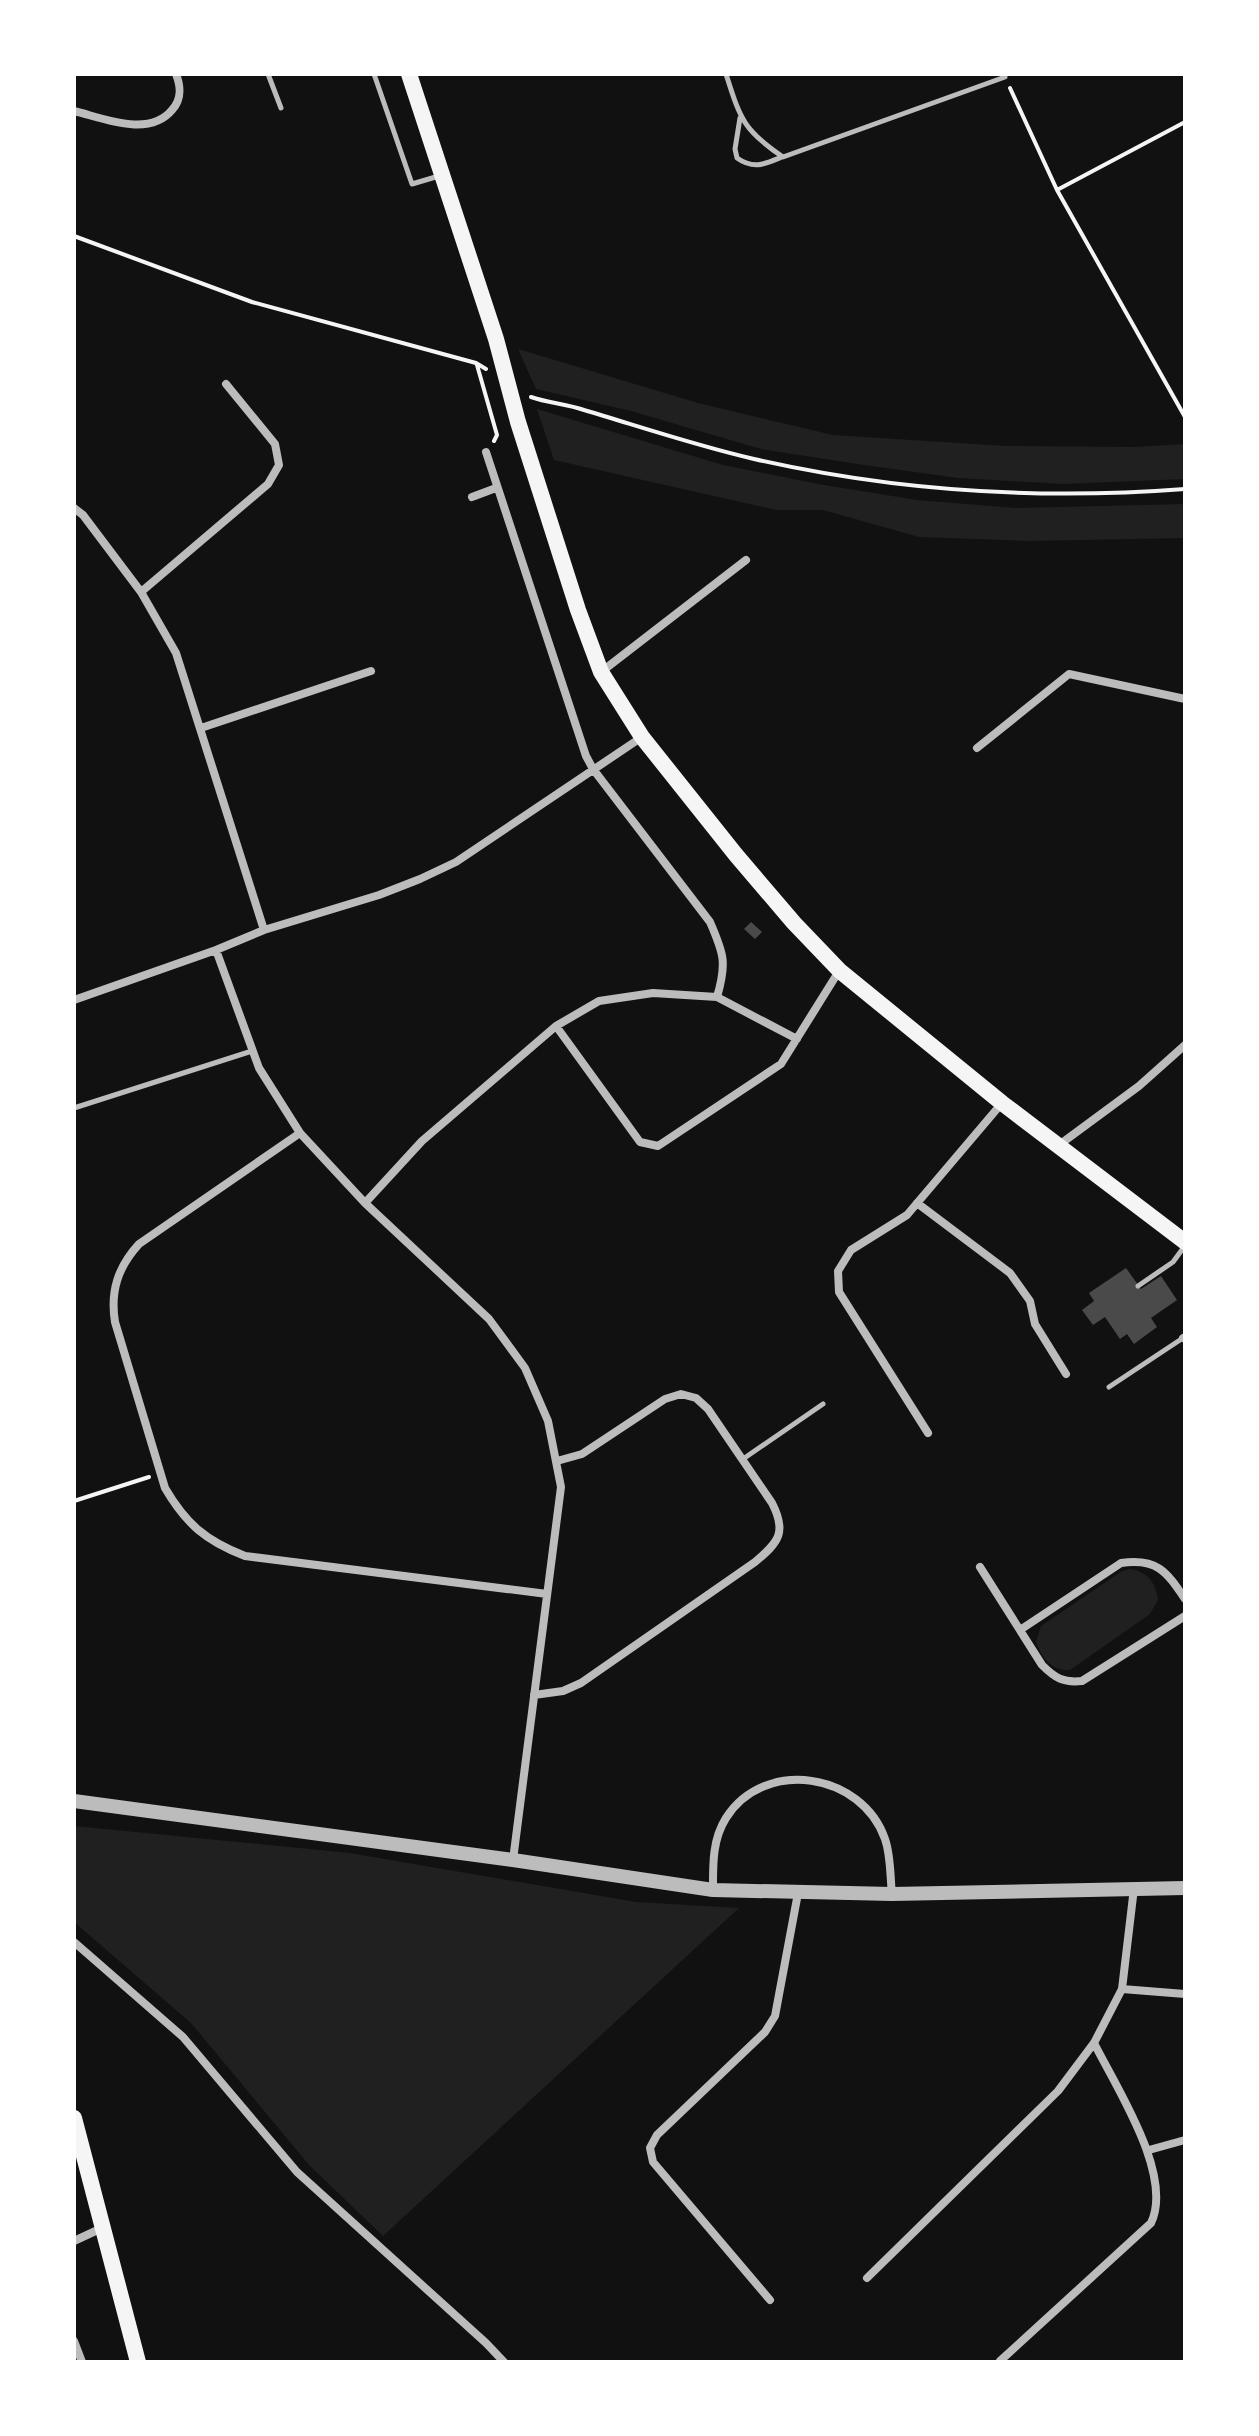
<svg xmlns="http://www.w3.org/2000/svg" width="1259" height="2436" font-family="Signika,sans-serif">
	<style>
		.green { fill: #202020 }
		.building { fill: #4a4a4a }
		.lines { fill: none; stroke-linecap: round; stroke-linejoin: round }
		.path { stroke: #f5f5f5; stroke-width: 4 }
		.service { stroke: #bcbcbc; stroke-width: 5 }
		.minor { stroke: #bcbcbc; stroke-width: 8 }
		.tertiary { stroke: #bcbcbc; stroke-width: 14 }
		.secondary { stroke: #f5f5f5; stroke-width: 16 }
		.primary { stroke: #f5f5f5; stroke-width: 16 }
	</style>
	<rect width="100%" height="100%" fill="#111"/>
	<path class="green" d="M518,349l180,54 135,32 173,11 128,1 51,-3v35l-121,5 -106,-6 -94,-13 -103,-16 -130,-38 -95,-22z
		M537,409l186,56 95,19 99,16 99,8 169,-4v34l-156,3 -110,-4 -96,-27h-47l-222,-50z
		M1130,1569c18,3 26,14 28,31l-8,14 -80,56c-19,1 -28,-12 -34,-28l5,-16 81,-55z
		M74,1826l276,27 286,49 103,6 -356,328 -73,-70 -119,-143 -117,-101z"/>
	<path class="building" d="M751,922l11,10 -7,7 -11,-10z
		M1126,1268l15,21 20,-13 16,24 -26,18 6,9 -23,17 -7,-10 -7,5 -15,-22 -12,8 -11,-15 12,-9 -5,-8z"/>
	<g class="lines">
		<path class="path" d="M1010,88l47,102 128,227
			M1057,190l128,-68
			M74,236l178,66 224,61 10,6
			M477,365l20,70 -3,6
			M531,397c17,6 36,7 53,13 57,17 113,36 170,49 140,32 288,41 431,30
			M74,1501l75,-24"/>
		<path class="service" d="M268,74l13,34
			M374,74l38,110 27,-8
			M726,74c14,44 17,56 57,83l222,-80
			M740,118l-5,31 2,9c17,12 28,6 45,-1
			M74,1108l178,-57
			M1138,1286l35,-24 11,-15
			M1109,1387l74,-49
			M743,1459l80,-55"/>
		<path class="minor" d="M74,111c29,7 75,27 98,-1 10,-11 9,-23 4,-36
			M486,452l100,304 7,13 117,153c14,32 17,41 7,75
			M472,497l24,-9
			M74,508l9,7 58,77 35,61 88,277
			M141,592l127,-108 11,-19 -4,-21 -49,-60
			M601,672l145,-112
			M201,728l170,-57
			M977,748l92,-74 116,25
			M216,950l43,118 41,65 65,70 124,116 36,49 23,53 13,66 -48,373
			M74,1000l142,-50 48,-20 115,-35 41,-16 36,-17 186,-125
			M556,1026l84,116 18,4 123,-82 58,-93
			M300,1133l-161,111c-21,23 -29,47 -24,78l50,166c21,36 41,53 80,68l302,38
			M1059,1145l80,-59 46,-41
			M365,1203l57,-62 134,-115 43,-25 54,-8 64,4 80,42
			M917,1203l93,70 20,28 5,23 31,50
			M1183,1338l2,-1
			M928,1433l-89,-141 -1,-21 13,-21 56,-35 95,-112
			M980,1567l62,98c13,13 21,18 40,16l103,-65
			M1020,1630l101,-67c36,-5 45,8 64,36
			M534,1695l29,-4 18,-8 174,-121c24,-20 32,-30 17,-59l-64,-94 -12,-11 -15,-4 -16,5 -83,55 -25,7
			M713,1890c0,-24 -1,-50 13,-72 39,-61 136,-45 159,21 6,17 5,37 7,55
			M74,1942l109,95 114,135 189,171 18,19
			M1122,1989l63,5
			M1149,2150l36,-10
			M74,2241l28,-13
			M867,2278l191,-187 36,-48 28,-54 12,-101
			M770,2300l-117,-138 -3,-14 7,-13 108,-103 10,-16 23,-123
			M74,2341l8,21
			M1000,2361l151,-138c23,-48 -35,-136 -57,-180"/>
		<path class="tertiary" d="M74,1801l439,59 200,30 179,4 293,-6"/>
		<path class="secondary" d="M74,2118l64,244"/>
		<path class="primary" d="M409,74l87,265 22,83 60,188 23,62 41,65 94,118 58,68 46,48 162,132 183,139"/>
	</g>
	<rect width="1259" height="2436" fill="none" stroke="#ffffff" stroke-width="152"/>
</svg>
